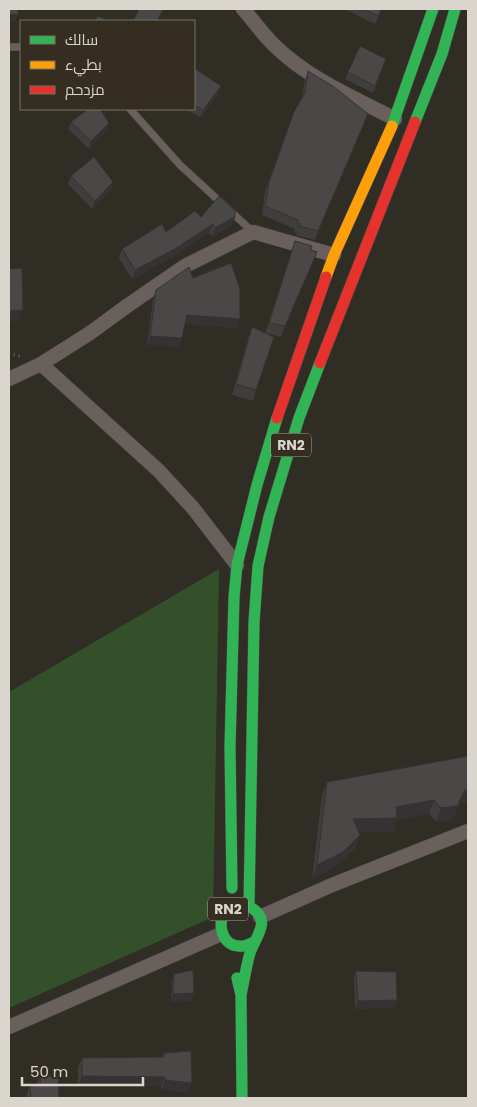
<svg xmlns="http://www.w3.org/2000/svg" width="477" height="1107" font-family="Poppins,Cairo,sans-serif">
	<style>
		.green { fill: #33502a }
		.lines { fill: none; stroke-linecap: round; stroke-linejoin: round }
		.lane-casing { stroke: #4e4a44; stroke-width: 8 }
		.street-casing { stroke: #4e4a44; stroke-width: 15 }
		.fast-casing { stroke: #4e4a44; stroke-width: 12 }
		.slow-casing { stroke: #4e4a44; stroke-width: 12 }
		.jam-casing { stroke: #4e4a44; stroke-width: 12 }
		.path { stroke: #716a66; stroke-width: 3; stroke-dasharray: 1 4; stroke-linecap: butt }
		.lane { stroke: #69605d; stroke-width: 7 }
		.street { stroke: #69605d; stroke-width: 14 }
		.fast { stroke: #30b455; stroke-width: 11 }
		.slow { stroke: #ff9f0a; stroke-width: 11 }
		.jam { stroke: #e5322d; stroke-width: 11 }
		.wall { fill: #403d3d }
		.shaded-wall { fill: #343232 }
		.building { fill: #4a4747; stroke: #343232 }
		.labels { text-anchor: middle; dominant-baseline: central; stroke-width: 4; stroke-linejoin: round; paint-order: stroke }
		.shield { fill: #352e20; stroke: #a8a399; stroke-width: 1 }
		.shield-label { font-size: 14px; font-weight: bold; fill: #dad5cd }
	</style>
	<rect width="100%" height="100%" fill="#302d25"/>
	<path class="green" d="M219,569l-6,348 -204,91v-316z"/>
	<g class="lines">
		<g class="lane-casing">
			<path id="lane" d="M9,47h12
				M130,109l50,56 73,67"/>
		</g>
		<g class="street-casing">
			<path id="street" d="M243,9c11,12 21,27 33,38 33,32 79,51 119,72
				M41,364l118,107 34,37 44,57
				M9,379l32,-15 49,-31 37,-27 58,-40 68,-34 81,23
				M260,917l72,-32 136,-54
				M9,1027l212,-93"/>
		</g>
		<g class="fast-casing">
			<path id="fast" d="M415,122l27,-68 13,-45
				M392,126l41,-117
				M232,888l-2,-141 4,-150 3,-32 20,-80 20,-67
				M249,906l5,-284 4,-56 11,-49 30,-99 21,-55
				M237,978l4,17 1,103
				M241,995c3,-14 5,-28 9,-42 4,-14 22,-32 3,-44 -5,-4 -12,-5 -18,-4 -21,5 -17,41 4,41 5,1 11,-2 15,-4"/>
		</g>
		<g class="slow-casing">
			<path id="slow" d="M326,277l8,-22 58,-129"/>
		</g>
		<g class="jam-casing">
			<path id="jam" d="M320,363l95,-241
				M277,418l49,-141"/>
		</g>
		<path class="path" d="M9,353l13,4"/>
		<use href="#lane" class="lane"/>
		<use href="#street" class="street"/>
		<use href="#fast" class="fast"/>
		<use href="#slow" class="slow"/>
		<use href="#jam" class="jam"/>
	</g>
	<path class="wall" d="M345,9h37l-7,15z
		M386,59l-13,34 -28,-14 3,-7z
		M194,68l24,26 -17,23 -16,-8h9z
		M308,71l60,43 -53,126 -19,-5 1,-2 -3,-1 1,-3 -33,-14 3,-24 29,-79 8,-15 3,-17z
		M71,122l38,1 -2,7 -18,19 -21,-20z
		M71,176l42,6 -2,8 -19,19 -24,-25z
		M201,217l31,9 -20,11 -3,-4 -29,19 -1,2 -47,25 -13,-21 3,-9 44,-17z
		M295,241l16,9 6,2 -4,10 -32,75 -16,-4 -9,57 -3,11 -21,-6 16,-57 4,-11 13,6z
		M193,278l44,50 -52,-4 -6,23 -32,-2 6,-46 3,-9z
		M327,782l133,21 -8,17 -16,2 -7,-9 -32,7 -4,12h-34l1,3 -5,13 -17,17 -26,14 10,-84z
		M356,971l41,29 -3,7 -39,2 -1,-31z
		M174,974l18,27 -21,1 1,-21z
		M164,1053l28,30 -4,9 -26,-2 -1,-4h-83v-19l4,-9 80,-1z
		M40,1076l19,22h-33v-2l4,-10 6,-1z"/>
	<path class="shaded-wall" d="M163,9h2l-7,12h-1z
		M9,14l9,1 -3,7 -6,-1z
		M221,86l-3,8 -17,23 2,-7z
		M368,114l-3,9 -50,117 3,-9z
		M109,123l-2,7 -18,19 2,-8z
		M113,182l-2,8 -19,19 3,-8z
		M235,217l-3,9 -20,11 3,-9z
		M213,224l-4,9 -29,19 -1,2 -47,25 3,-9 47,-26z
		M317,252l-4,10 -32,75 4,-11z
		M23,310l-4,11h-10v-10z
		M187,315l53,4 -3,9 -53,-4z
		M150,336l32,2 -3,9 -32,-2z
		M465,790h3v13h-8l-8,17 -16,2 5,-14z
		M434,800l-5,13 -32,7 -4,12h-45l5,-13 43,-12z
		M360,835l-5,13 -17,17 -26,14 5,-14z
		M194,993l-2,8 -21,1 2,-8z
		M397,1000l-3,7 -39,2 3,-8z
		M82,1076l83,1 -4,9h-83z
		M165,1080l27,3 -4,9 -26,-2z"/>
	<path class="building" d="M9,9h9v6l-9,-1z
		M139,9h24l-6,12h-24z
		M363,9h18l-3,7z
		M98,16l10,5h-14z
		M360,46l26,13 -11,27 -27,-14z
		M194,68l27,18 -18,24 -9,-5z
		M308,71l26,16 34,27 -50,117 -19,-5 1,-2 -3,-1 1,-3 -33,-14 4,-24 25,-70 11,-19z
		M88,109h12l9,14 -18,18 -20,-19z
		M94,157l19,25 -18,19 -24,-25z
		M219,196l16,15v6l-20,11 -2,-4 -31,20v1l-47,25 -13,-21 40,-25 4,8 29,-21 6,6z
		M295,241l17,5 -1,4 6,2 -32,74 -16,-3z
		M231,263l9,26v30l-53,-4 -5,23 -32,-2 6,-46 33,-23 4,11z
		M22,268l1,42 -14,1v-42z
		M252,327l22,10 -18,53 -20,-6z
		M468,756v34h-3l-8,16 -16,2 -7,-8 -38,7 1,11 -44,1 7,16 -17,17 -26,13 10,-83z
		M193,970l1,23 -21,1 1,-20z
		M356,971l40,1 1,28 -39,1z
		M191,1051l1,32 -27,-3v-3l-83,-1v-18l82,-1v-4z
		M40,1076l18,1 1,21h-28l-1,-12 11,-1z"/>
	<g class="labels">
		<g class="shield">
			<rect x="271" y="433.5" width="40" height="23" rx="4"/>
			<rect x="208" y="897.5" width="40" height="23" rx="4"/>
		</g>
		<g class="shield-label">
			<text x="291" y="445">RN2</text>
			<text x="228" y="909">RN2</text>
		</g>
	</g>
	<rect width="477" height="1107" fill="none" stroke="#dad5cd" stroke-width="20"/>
	<rect x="20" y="20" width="175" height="90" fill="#352e20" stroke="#777165"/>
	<rect x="30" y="36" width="25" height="8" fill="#30b455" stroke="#777165"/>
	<text x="65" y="45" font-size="15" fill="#dad5cd">سالك</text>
	<rect x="30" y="61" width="25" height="8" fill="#ff9f0a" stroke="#777165"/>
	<text x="65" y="70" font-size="15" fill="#dad5cd">بطيء</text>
	<rect x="30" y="86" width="25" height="8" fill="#e5322d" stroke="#777165"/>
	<text x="65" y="95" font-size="15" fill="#dad5cd">مزدحم</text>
	<path d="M22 1077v8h121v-8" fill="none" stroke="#dad5cd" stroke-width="2.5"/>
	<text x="30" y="1077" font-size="15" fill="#dad5cd" stroke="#352e20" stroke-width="4" paint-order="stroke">50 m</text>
</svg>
